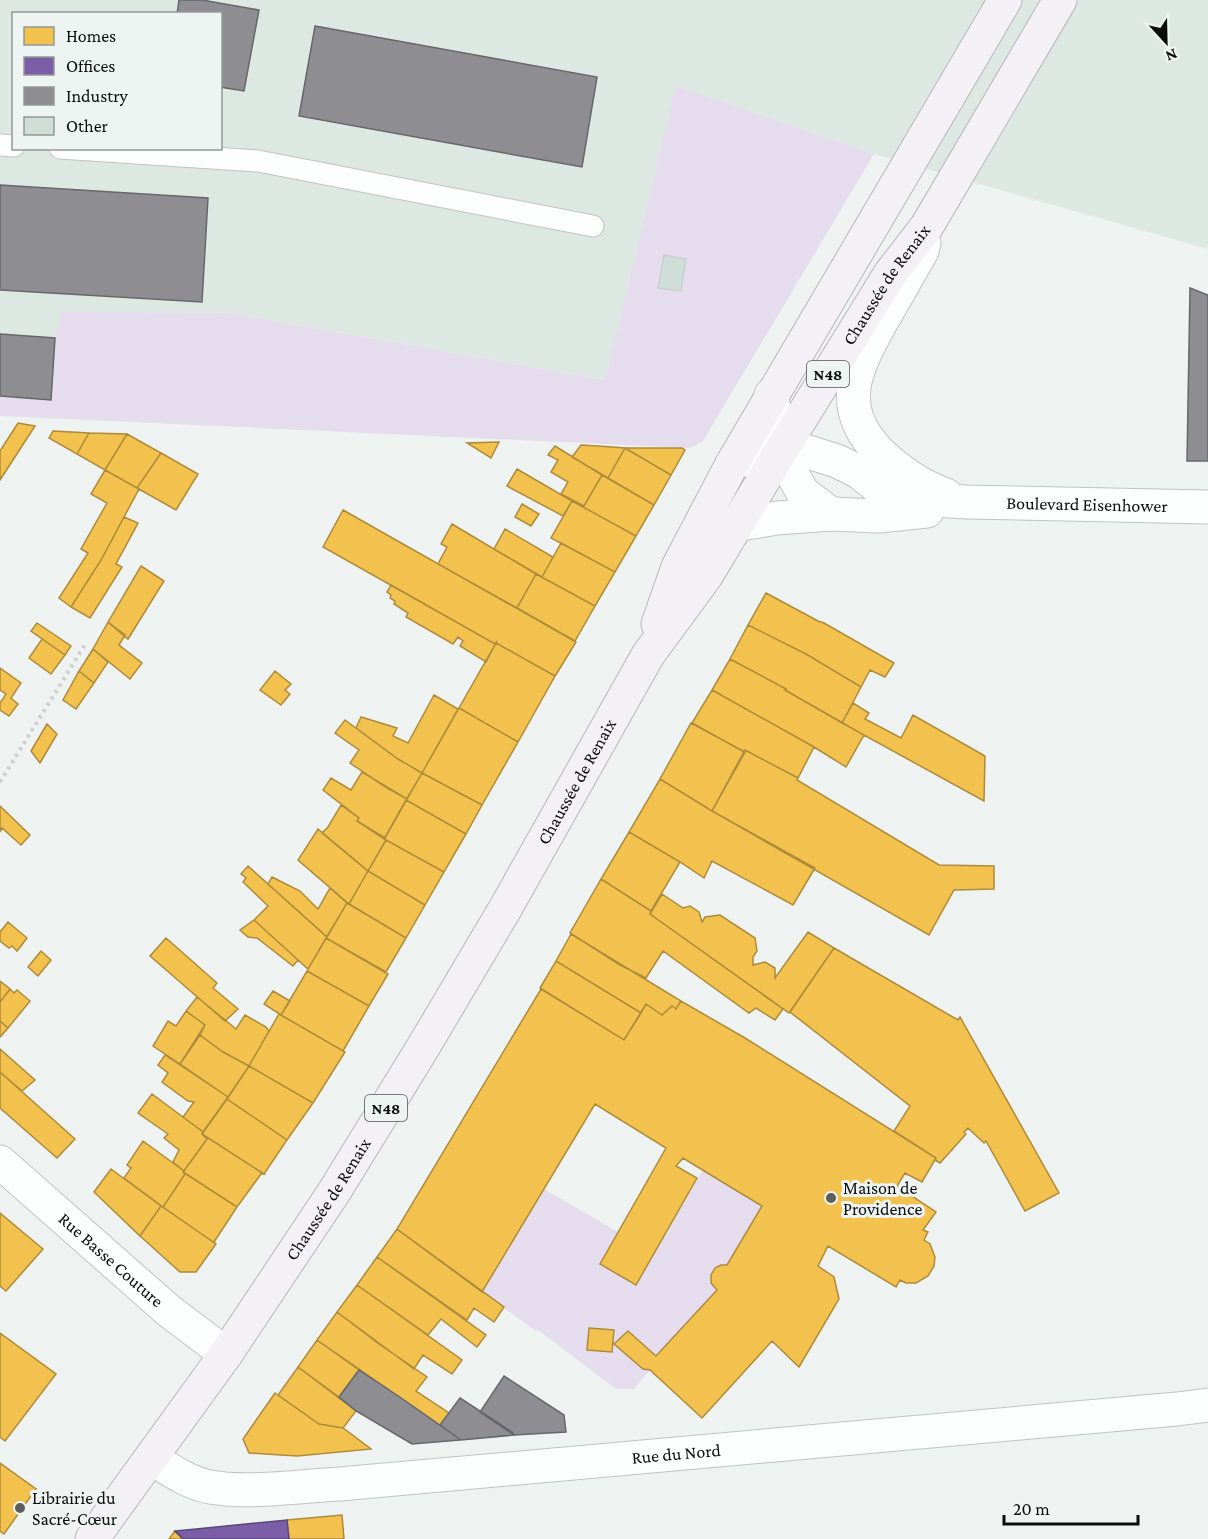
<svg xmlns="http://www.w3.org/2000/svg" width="1208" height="1539" font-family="'Crimson Pro',serif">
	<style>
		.built { fill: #dde8e3; fill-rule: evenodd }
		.green { fill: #e5dded }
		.homes { fill: #f2c14e; stroke: #ad8b3a; stroke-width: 1.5 }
		.offices { fill: #7b5ea7; stroke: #5a4679; stroke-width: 1.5 }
		.industry { fill: #8d8d92; stroke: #66676a; stroke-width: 1.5 }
		.building { fill: #d0ded8; stroke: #cbcecd; stroke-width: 1.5 }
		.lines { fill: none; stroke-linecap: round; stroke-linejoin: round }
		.lane-casing { stroke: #c1c4c3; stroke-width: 23 }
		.street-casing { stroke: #c1c4c3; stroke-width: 35 }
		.secondary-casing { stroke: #c1c4c3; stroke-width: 35 }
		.primary-casing { stroke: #b9b5be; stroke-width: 35 }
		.path { stroke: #cecece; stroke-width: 4; stroke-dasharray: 3 4.5; stroke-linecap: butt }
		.lane { stroke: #fcfdfd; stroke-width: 21 }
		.street { stroke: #fcfdfd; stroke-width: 33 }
		.secondary { stroke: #fcfdfd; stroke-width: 33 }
		.primary { stroke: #f3f0f6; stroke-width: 33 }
		.poi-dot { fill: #5b5e5d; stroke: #edf4f1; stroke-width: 2 }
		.labels { text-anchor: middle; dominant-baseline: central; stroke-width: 6; stroke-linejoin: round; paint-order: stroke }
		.shield { fill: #edf4f1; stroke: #505351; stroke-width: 1.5 }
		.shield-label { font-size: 16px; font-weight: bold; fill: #0c0e0d }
		.street-label { font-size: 18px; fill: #0c0e0d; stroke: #edf4f1 }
		.poi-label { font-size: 18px; fill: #0c0e0d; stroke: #edf4f1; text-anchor: start }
	</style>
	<rect width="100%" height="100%" fill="#eef3f1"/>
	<path class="built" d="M0,0h1208v249l-334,-95 -198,-67 -71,293 -375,-67 -180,86 -50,-3zM14,14h206v134h-206z"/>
	<path class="green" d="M676,86l198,68 -171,287 -13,7 -690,-32v-20l55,-58 5,-26 170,1 375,67z
		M703,1170l59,36 -35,59c-12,0 -16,7 -16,18l6,7 -61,66 -27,-25 -14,13 28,25 7,1 -16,19h-18l-78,-59 -2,1 -54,-39 62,-103 74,43 -18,32 36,21z"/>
	<path class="homes" d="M18,423l17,3 -35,54v-29z
		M53,431l36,2 -12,21 -28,-16z
		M89,433l38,1 -22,36 -28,-16z
		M127,434l34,19 -24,35 -32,-18z
		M499,442l-8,16 -24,-15z
		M581,445l17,1 27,2 -17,30 -36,-21z
		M555,446l47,29 -18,31 -23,-12 7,-12 -17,-10 7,-12 -10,-5z
		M625,448h57l3,2 -14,25z
		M625,448l46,27 -17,30 -46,-27z
		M161,453l37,21 -22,36 -39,-22z
		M517,469l55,32 -9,15 -56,-30z
		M105,470l34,19 -38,71 -30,47 -12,-9 29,-45 -7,-4 26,-46 -16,-9z
		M602,475l52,30 -18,31 -64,-35 12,5z
		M572,501l64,35 -21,36 -64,-34z
		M522,504l17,10 -8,12 -16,-9z
		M343,510l233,132 -19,31 -2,3 -59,-33 1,-2 -2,3 -172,-97z
		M124,517l14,6 -22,41 6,3 -32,51 -19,-11 30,-47z
		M452,524l84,50 -19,34 -79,-44 9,-17 -6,-3z
		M505,529l48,28 -11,20 -48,-28z
		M561,543l54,29 -20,34 -59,-32 6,3z
		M141,566l23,15 -36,58 -20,-17z
		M536,574l59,32 -20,35 -58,-33z
		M391,585l104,59 2,-3 -11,21 -26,-16 3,-5 -5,-4 -5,7 -47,-27 2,-4 -14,-9 1,-3 -5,-3 1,-3 -4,-3z
		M766,593l52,28 6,2 70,40 -9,14 -15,-7 -9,17 -55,-33 -58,-29z
		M108,622l17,13 -6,10 23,18 -12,16 -37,-30z
		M37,623l34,23 -6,9 -34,-24z
		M748,625l58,29 55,33 -19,36 -57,-33 1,-1 -56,-30z
		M42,639l23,16 -14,19 -22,-16z
		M496,643l59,33 -37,66 -59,-34z
		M93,649l15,13 -14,21 -15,-12z
		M730,659l56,30 -1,1 79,45 -18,32 -32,-20 -102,-57z
		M0,668l21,15 -10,15 7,6 -9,12 -9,-6v-7l6,-9 -6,-4z
		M79,671l15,12 -18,26 -13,-9z
		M275,671l16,13 -6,6 5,4 -9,11 -21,-15z
		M712,690l102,57 -16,31 -53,-28 -1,2 -52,-29z
		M434,695l24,14 -36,64 -24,-14 -42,-31 5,-11 36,11 -4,8 15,7z
		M853,703l16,10 -4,6 36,19 12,-23 72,41 -1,45 -142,-78z
		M459,708l59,34 -36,63 -60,-32z
		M345,720l53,39 24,14 -15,26 -20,-11 -37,-25 9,-13 -24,-17z
		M691,723l54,29 -33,59 -52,-32z
		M47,724l10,10 -17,29 -9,-12z
		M745,750l53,28 -1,2 142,85 55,1v23l-40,1 -25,45 -217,-124z
		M362,772l45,27 -22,39 -28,-17 2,-3 -36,-28 8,-12 20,12z
		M422,773l60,32 -16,29 -60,-34z
		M660,779l52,32 103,57 -22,37 -81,-44 -8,17 -24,-16 -51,-30z
		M406,800l60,34 -22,38 -60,-33z
		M341,805l18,13 -2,3 29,19 -18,31 -46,-38 6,-6z
		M0,806l30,29 -9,10 -19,-17 -2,4z
		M318,829l50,42 -19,33 -51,-44z
		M629,832l51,30 -29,49 -50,-32z
		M386,840l58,32 -19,33 -57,-34z
		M248,866l79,71 -19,32 -54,-49 14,-14 -25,-24 3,-4 -5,-4z
		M368,871l57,34 -19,33 -57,-34z
		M272,877l28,14 18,18 12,-21 17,15 -20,34 -59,-53z
		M601,879l50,32 -1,3 133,95 -8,11 -19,-12 -7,5 -86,-62 -17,27 -26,-13 -50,-32z
		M662,894l21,14 7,-2 9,6 3,10 3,-5 15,-2 35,23 2,13 -4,6v8l12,-3 10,6v10l33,-46 26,16 -45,65 -139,-99z
		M347,903l59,35 -20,34 -60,-34z
		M254,920l44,40 -5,6 -36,-28 -9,-1 -8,-7z
		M8,922l19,16 -10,13 -5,-5 -3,2 -9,-7v-9z
		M571,934l110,67 -5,8 -4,-3 -10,9 -16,-11 -5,9 -85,-52z
		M166,938l51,45 -4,5 25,21 -13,12 -75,-65z
		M326,938l62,36 -19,32 -62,-35z
		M834,948l124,72 2,-3 99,176 -34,18 -39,-70 -2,2 -16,-15 -4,4 2,2 -26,29 -5,-3 1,-2 -42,-27 16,-25 -120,-94z
		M41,951l10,9 -13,16 -10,-9z
		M556,961l85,52 -17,27 -84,-52z
		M307,971l62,35 -26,45 -62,-36z
		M0,981l10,8 -10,13z
		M10,989l4,4 3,-3 13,11 -22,27 -8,-7v-19z
		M541,989l83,51 22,-36 16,11 10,-9 4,3 5,-8 64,37 191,120 -14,24 -17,-9 -8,13 39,26 -13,18 5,2 -4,8 6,4 5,13 -1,9 -6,10 -12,7h-10l-6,-3 -4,7 -68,-41 -10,20 16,11 5,22 -40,68 -27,-26 -70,77 -52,-48 -7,-1 -29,-25 14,-13 28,25 61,-66 -6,-7v-8l4,-7 6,-3h6l35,-59 -43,-26 -36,-22 -7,8 21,12 -61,107 -36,-21 66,-116 -71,-44 -113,188 -85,-63z
		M273,991l17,10 -9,14 -17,-11z
		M197,997l39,32 9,-14 21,12 3,4 -20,35 -26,-14 -23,-17 5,-10 -19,-14z
		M186,1011l19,14 -25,39 -27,-18 15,-25 8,5z
		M279,1014l66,38 -32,51 -64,-37z
		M0,1021l8,7 -8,9z
		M200,1035l23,17 26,14 -21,31 -48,-33z
		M0,1049l35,31 -13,11 -22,-19z
		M165,1055l63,42 -25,35 -20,-15 11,-15 -6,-1 -26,-19 6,-9 -10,-8z
		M249,1066l64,37 -26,37 -60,-41z
		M0,1072l75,67 -18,19 -57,-50z
		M152,1094l51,38 -1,2 5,5 -23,32 -11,-9 6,-12 -15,-12 4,-4 -30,-21z
		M227,1099l60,41 -23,34 -62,-40z
		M202,1134l62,40h-3l-24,33 -54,-35 24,-33z
		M143,1141l41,30 -1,1 2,2 -22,33 -39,-29 7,-10 -4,-3z
		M111,1169l50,37 -21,30 -46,-44z
		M183,1172l54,35 -23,35 2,2 -53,-37 22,-33z
		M161,1206l55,38 -20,28h-16l-40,-36z
		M0,1213l43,36 -37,42 -6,-5z
		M397,1229l107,78 -10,15 -20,-14 -7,12 -90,-63z
		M377,1257l109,78 -9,12 -36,-28 -13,16 -71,-50z
		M357,1285l105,75 -10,14 -29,-19 -9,14 -77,-57z
		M337,1312l42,32 48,33 -11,14 33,22 -9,12 -123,-85z
		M589,1328l25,2 -2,22 -25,-2z
		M0,1333l56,41 -51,67 -5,-4z
		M317,1340l42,30 -20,27 -41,-30z
		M298,1367l58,44 -13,17 -24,-4 -41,-29z
		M275,1393l44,31 24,4 28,21 -74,7 -48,-3 -6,-14z
		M0,1463l36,26 -32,45 -4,-3z
		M342,1515l2,24h-55l-2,-19z
		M175,1531l8,8h-14z"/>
	<path class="offices" d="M287,1520l2,19h-106l-8,-8z"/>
	<path class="industry" d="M179,0h23l57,10 -15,81 -24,-4v-73h-43z
		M315,26l282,51 -15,90 -283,-51z
		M0,185l208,13 -6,104 -202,-12z
		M1190,288l18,7v166h-21z
		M0,334l55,4 -4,62 -51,-4z
		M359,1370l42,28 60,42 -49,4 -56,-33 -17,-14z
		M504,1376l60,39 2,17 -52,3 -34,-23z
		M460,1398l52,34 2,3 -53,5 -21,-15z"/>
	<path class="building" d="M664,255l22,4 -5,32 -23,-3z"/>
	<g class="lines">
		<g class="lane-casing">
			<path id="lane" d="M0,145l14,1
				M60,148l198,13 335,65"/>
		</g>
		<g class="street-casing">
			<g id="street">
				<path id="s1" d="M0,1162l169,149 57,43"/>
				<path id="s2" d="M151,1458c18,11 37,25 59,29 38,7 91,-1 130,-3l837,-75 31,-4"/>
			</g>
		</g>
		<g class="secondary-casing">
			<g id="secondary">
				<path d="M924,243l-2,8c-13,23 -26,46 -39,68 -27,49 -49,87 -3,134 20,19 40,33 66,42"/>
				<path d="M771,395l11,54 7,19 14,25 28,21 48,2 48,-5"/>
				<path id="s3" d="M732,464l22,-9 28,-6 23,2 32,10 22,11 20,16 18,10 70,4 241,5"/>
				<path d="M735,525l42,-7 54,-4"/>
			</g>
		</g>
		<g class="primary-casing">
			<g id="primary">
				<path d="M658,624l20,-57 54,-103 273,-464"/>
				<path id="s4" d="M92,1539l134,-185 108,-162 88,-143 83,-140 143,-254 58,-79 76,-127 108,-175 37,-48 133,-226"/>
			</g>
		</g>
		<path class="path" d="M0,782l86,-139"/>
		<use href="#lane" class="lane"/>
		<use href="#street" class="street"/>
		<use href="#secondary" class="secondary"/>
		<use href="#primary" class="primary"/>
	</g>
	<g class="poi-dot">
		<circle cx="831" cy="1198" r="6"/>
		<circle cx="20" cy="1508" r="6"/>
	</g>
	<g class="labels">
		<g class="shield">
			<rect x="807" y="361" width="42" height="26" rx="4.5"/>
			<rect x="365" y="1095" width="42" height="26" rx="4.5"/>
		</g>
		<g class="shield-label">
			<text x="828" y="374">N48</text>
			<text x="386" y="1108">N48</text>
		</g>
		<g class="street-label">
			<text stroke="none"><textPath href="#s4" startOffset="1486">Chaussée de Renaix</textPath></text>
			<text stroke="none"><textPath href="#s3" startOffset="370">Boulevard Eisenhower</textPath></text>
			<text stroke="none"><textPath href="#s4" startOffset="900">Chaussée de Renaix</textPath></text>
			<text stroke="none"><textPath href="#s4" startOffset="414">Chaussée de Renaix</textPath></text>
			<text stroke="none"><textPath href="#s1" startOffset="148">Rue Basse Couture</textPath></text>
			<text stroke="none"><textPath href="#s2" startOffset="534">Rue du Nord</textPath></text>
		</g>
		<g class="poi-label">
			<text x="843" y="1188">Maison de<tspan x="843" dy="21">Providence</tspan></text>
			<text x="32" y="1498">Librairie du<tspan x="32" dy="21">Sacré-Cœur</tspan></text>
		</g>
	</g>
	<rect x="12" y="12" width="210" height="138" fill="#edf4f1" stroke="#939896" stroke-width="1.5"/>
	<rect x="24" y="27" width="30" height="18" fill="#f2c14e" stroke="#939896" stroke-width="1.5"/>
	<text x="66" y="42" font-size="18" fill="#0c0e0d">Homes</text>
	<rect x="24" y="57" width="30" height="18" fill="#7b5ea7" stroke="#939896" stroke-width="1.5"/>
	<text x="66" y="72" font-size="18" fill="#0c0e0d">Offices</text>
	<rect x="24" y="87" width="30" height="18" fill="#8d8d92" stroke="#939896" stroke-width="1.5"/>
	<text x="66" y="102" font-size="18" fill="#0c0e0d">Industry</text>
	<rect x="24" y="117" width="30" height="18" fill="#d0ded8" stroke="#939896" stroke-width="1.5"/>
	<text x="66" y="132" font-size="18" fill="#0c0e0d">Other</text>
	<g transform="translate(1166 42) rotate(158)" stroke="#edf4f1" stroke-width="4.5" paint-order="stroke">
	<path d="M0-4.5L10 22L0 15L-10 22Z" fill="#0c0e0d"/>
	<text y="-9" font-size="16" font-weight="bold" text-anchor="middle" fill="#0c0e0d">N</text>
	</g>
	<path d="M1004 1515v9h134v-9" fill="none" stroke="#0c0e0d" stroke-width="3"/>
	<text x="1013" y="1515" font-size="18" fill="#0c0e0d" stroke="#edf4f1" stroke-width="4.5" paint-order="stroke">20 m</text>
</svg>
